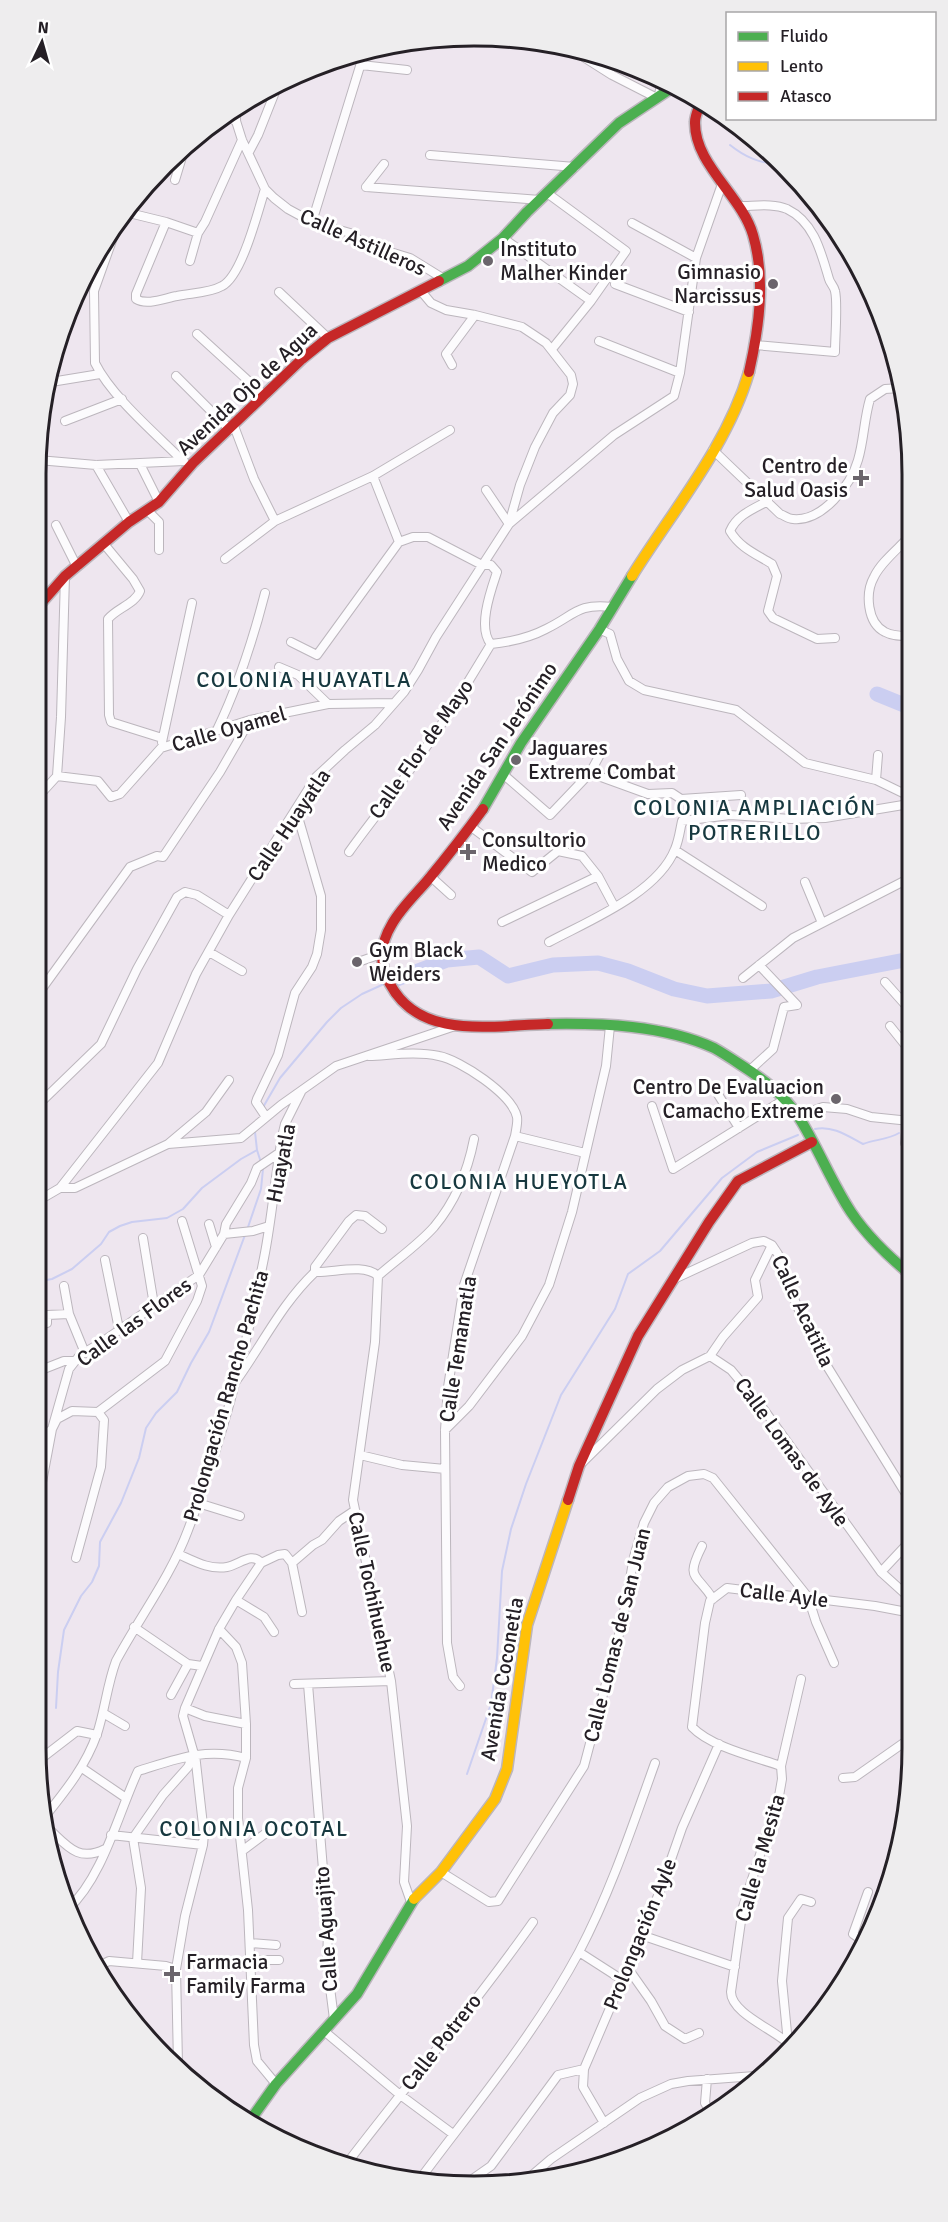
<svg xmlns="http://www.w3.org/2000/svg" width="948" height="2222" font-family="Signika,sans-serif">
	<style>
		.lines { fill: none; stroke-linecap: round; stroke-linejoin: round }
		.stream { stroke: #cbcef1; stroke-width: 2 }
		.river { stroke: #cbcef1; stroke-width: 15 }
		.street-casing { stroke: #bcb6bd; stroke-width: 10 }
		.fast-casing { stroke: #bcb6bd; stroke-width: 13 }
		.slow-casing { stroke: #bcb6bd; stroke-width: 13 }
		.jam-casing { stroke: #bcb6bd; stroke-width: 13 }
		.street { stroke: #fcfbfd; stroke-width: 8 }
		.fast { stroke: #4caf50; stroke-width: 10 }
		.slow { stroke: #ffc107; stroke-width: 10 }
		.jam { stroke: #c62828; stroke-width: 10 }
		.poi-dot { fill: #6b656c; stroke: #fff; stroke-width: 2 }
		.labels { text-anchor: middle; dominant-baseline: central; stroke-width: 6; stroke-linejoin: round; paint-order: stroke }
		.street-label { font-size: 21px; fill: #252026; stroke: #fff }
		.poi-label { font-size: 21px; fill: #252026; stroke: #fff; text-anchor: start }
		.neighbourhood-label { font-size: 22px; letter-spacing: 1.5px; fill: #17383f; stroke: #fff }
		.rim { fill: none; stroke: #252026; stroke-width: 3 }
	</style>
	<rect width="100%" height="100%" fill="#eee6ef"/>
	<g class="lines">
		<path class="stream" d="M730,145c15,12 29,18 48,19
			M262,1109l18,-31 47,-56 14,-14 21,-14 22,-10
			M815,1129c17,-4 33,7 48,15 13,-5 24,-4 36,-11
			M247,1230l14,-41 2,-20 -6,-19
			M36,1282l16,-3 20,-10 29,-25 8,-12 11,-6 12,-4 35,-4 16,-9 19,-21 39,-29 16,-9 -2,-18
			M56,1708l2,-36 6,-42 17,-34 11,-14 7,-16 1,-24 21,-39 18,-45 7,-30 10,-15 21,-21 14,-29 18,-31 36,-97
			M467,1774l24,-70 6,-46 5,-87 9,-42 15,-45 35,-89 54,-86 13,-35 32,-23 62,-73 35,-26 41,-17"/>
		<path class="river" d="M877,694l32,13
			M397,979l50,-19 32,-3 29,19 45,-11 45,-2 30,8 46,18 33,7 64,-5 46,-14 93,-18"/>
		<g class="street-casing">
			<path id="street" d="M571,49l41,26 43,22
				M361,65l46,5
				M659,95l2,-11
				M236,109v12l6,19 23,49 9,9 14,11 24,13 38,11 14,11 46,14 34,21
				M225,116l11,5
				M249,152l9,-17 21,-53
				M430,155l145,12
				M175,180l10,-33
				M366,187l174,13
				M366,187l18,-23
				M740,206c15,0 33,-3 47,3 27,13 34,43 42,70 1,4 5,7 6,12 3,12 0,46 0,61l-80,-7
				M125,212l41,10 32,11
				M119,221l-25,70 1,72c17,34 60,70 88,98
				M166,222l-30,72v5c11,7 29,-1 41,-3 14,-3 33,-3 45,-10 20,-10 36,-75 43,-97
				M312,222l53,-172
				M632,223l64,35
				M503,238l88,63 35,-50 -79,-58
				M190,261l8,-28 7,-11 37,-82
				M615,284l74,28
				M279,292l49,46
				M197,334l68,62
				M599,341l81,32
				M552,349l39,-48
				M452,365l-6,-11 29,-39
				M176,376l54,54
				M51,382l49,-8
				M65,421l57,-22
				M234,426l20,53 21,42
				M713,450l67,64c4,1 8,5 13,5 29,3 58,-34 65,-59 6,-20 6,-41 12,-61l15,-10 16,-1
				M38,460l58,5 88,-4
				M140,464l19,38
				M96,465l33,57
				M373,476l26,66
				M486,490l23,34 105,-89 60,-39 6,-23 16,-115 26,-74
				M768,501c-15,8 -31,14 -38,30 10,17 26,23 42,33l5,12 -9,35 5,7 44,21 18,-1
				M147,510l12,12v28
				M56,525l21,42
				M909,537c-11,12 -28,25 -35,40 -9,16 -7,46 11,55 7,4 16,4 24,4
				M399,542l14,-5h15l54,28h9l6,7c-6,18 -20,56 -6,72 19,-2 38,-6 55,-15 29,-14 31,-26 66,-22
				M104,544l29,35 7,12c-5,13 -23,17 -32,28l1,96 2,7 51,16
				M225,559l50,-38 98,-45 77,-46
				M599,629l11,5 7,25 12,22 15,9 92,20 69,53 71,17 33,16
				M291,642l26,13 82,-113
				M279,667l19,8 30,29
				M217,730c21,-44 36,-90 48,-137
				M162,742l30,-139
				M590,773l58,21 24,-1 9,6 60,-4
				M504,775l46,40 40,-42 13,-24
				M57,776l41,5 13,16 9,-3 41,-46 89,-28 78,-16 66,-1
				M876,780l2,-25
				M36,799l21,-23 4,-59 4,-141
				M470,826l62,46 26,-21 24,5 16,20 16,30
				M675,850l87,56
				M349,852c19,-27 41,-53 60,-81 30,-40 56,-84 82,-127
				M430,876l21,19
				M805,882l17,41
				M502,922l96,-46
				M549,942c39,-21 109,-49 126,-93 4,-9 5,-19 7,-28l48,-6 61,4 34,-1 84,-14
				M209,952l33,19
				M361,961l20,-7
				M743,978l50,-40 117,-60
				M885,982l25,28
				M36,997l94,-130 27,-11 6,1 57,-85 30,-52
				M890,1026l20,25
				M369,1056c23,-1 47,-5 70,0 21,4 73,38 78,61 1,5 -1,13 -2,19l-51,149 -16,102 -3,43 2,213 6,34 7,9
				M750,1070l23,-21 11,-42 13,-2 -38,-40
				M714,1088l25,40
				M652,1106l21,63 112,-70
				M36,1107l65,-63 36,-75 40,-72 8,-5 12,3 32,20
				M798,1116l25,-9 24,2 24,8 39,4
				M266,1117l-10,-15 1,-3 21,-44 17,-62 17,-26 5,-13 4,-24v-34l-25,-86
				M907,1122l-2,21 5,2
				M515,1136l70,17
				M168,1144l38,-32 23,-32
				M60,1188l98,-125 38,-89 33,-59 87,-138 29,-27 30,-25 29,-33 14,-22 18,-33 73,-113 11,-39 15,-38 18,-34 17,-18 3,-11 -2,-9 -25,-32 -24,-16 -47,-12 -29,-5 -15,-7 -10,-12
				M36,1202l24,-14h15l93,-44 73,-6 40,-33 55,-39 119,-40
				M209,1224l7,23
				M224,1234l29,-3 16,-5
				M143,1238l11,67
				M105,1260l14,69
				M315,1272c18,1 49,-9 63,4l-3,66 -22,158 38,181 16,145 -3,56 7,20
				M378,1276c18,-16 40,-31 56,-49 21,-25 34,-57 40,-88
				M674,1279l78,-36 12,-2 8,4 6,9 17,47 19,44 97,157
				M64,1286l5,28 16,39
				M36,1325l11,-2v-8l22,-1
				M710,1356l21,14 31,37 119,165 31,28
				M36,1372l28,-11h10
				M236,1381c26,-36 46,-78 79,-109v-5l34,-46 7,-6 9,1 17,13
				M445,1430l24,-24 53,-70 27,-51 23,-73 34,-146 4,-40
				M36,1443l16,-14 5,-10 15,-8 26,1 67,-51 32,-60 5,-15 -20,-65
				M360,1455l42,10 43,4
				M583,1462l74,-73 25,-19 28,-14 13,-19 35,-40 -3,-17 17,-35
				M198,1503l42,13
				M36,1514l16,-85 17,-60 11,-14 19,-11 100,-69 25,-41 2,-10 25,-41 6,-15 22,-15
				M702,1546c-17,34 -6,26 11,53
				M178,1554c16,7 31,16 49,13 12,-2 25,-16 34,-4
				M76,1558l25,-91 3,-47 -6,-8
				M292,1563l21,-18 9,-5 17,-19 15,-10
				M881,1572l30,-32
				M236,1600l28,17 10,15
				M134,1627l54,37 14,2
				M219,1629l17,18 6,16 4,61v34l-8,30v30l10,92 6,135 3,16 19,23
				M294,1684l97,-3
				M308,1684l20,247 -1,33 7,55
				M171,1695l17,-31
				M36,1696l5,19
				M185,1708l20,8 41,8
				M103,1713l22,13
				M38,1761l39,-30 20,4
				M781,1766c-26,-9 -70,-19 -89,-39l13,-104 5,-22 17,-13 148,18 37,7
				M82,1768l44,30
				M843,1778l12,-1 57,-40
				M47,1814c20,-25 39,-49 50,-80 8,-24 10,-49 19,-73 23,-43 55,-85 72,-131 33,-85 58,-182 76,-272 8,-40 11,-81 18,-121l3,-13 16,-32
				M50,1830c18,17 29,32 55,19
				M111,1835l92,10
				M133,1838l30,-43 25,-28 6,-13 -11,-38 2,-8 34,-79 17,-29 25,-37 17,-8 7,-1 7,9 10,49
				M133,1838l8,50 -4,75
				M242,1851l28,-21
				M441,1872l48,30 9,-1 86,-135 38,-143 12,-66 10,-34 10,-20 14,-16 20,-11 16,-2 9,4 95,119 8,25 18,41
				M68,1909c35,-32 50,-95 70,-138 39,-12 67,-24 108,-13
				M641,1935l94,32
				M865,1942l-12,-8 15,-42
				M250,1943l26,2
				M579,1952l42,27
				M250,1960h29
				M627,1967l24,34 14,25 20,13 14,-6
				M95,1968l14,-7 57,5 10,3
				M129,2015l2,1
				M324,2031l75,63 54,40
				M788,2043l-6,-62 6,-63 13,-19 10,3
				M791,2046c-13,-15 -60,-32 -60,-54l12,-85 36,-111 3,-17 -1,-13 20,-87
				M178,2064l-2,-95 9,-53 18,-71 1,-11 -9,-80
				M707,2079l-2,24 6,10
				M604,2123l-21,-36 1,-18 76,-178 22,-63 37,-84
				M348,2162c61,-80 127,-157 185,-240
				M420,2179c55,-74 115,-145 159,-227 32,-61 53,-125 76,-189
				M471,2180l20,-14 67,-91 26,-6
				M524,2182l27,-23 89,-61 31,-14 17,-3 67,-5"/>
		</g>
		<g class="fast-casing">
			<path id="fast" d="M439,281l29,-15 35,-28 24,-26 92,-89 51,-34
				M483,809l38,-66 78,-113 33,-54
				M548,1024c54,-1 115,1 166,24 9,5 18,11 27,17 22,14 42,29 57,51 20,31 33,66 53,96 16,24 38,45 60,63
				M249,2122l27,-38 81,-90 57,-95"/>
		</g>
		<g class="slow-casing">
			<path id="slow" d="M632,576c41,-66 95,-129 117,-204
				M414,1899l27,-27 54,-73 12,-30 20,-144 41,-125"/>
		</g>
		<g class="jam-casing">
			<path id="jam" d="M700,104c-2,6 -5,12 -5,18 -1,42 47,74 58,113 13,44 6,93 -4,137
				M36,609l29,-33 64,-54 30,-20 34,-39 109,-104 26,-21 111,-57
				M483,809c-18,25 -37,49 -56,72 -12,14 -26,27 -35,43 -12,20 -14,39 -2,60 30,57 104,41 158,40
				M568,1500l11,-34 59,-130 71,-114 29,-41 74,-39"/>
		</g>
		<use href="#street" class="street"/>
		<use href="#fast" class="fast"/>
		<use href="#slow" class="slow"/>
		<use href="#jam" class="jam"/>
	</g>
	<g class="poi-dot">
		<circle cx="488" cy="261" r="6"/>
		<circle cx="773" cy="284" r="6"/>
		<path d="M858 469h6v6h6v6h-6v6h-6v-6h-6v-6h6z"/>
		<circle cx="516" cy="760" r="6"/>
		<path d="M465 843h6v6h6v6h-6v6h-6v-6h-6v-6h6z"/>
		<circle cx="357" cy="962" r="6"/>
		<circle cx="836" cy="1099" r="6"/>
		<path d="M169 1965h6v6h6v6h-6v6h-6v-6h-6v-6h6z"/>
	</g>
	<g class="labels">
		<g class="street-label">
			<text transform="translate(363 242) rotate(24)">Calle Astilleros</text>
			<text transform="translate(247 389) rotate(-43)">Avenida Ojo de Agua</text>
			<text transform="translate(229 729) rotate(-16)">Calle Oyamel</text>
			<text transform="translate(497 746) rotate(-56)">Avenida San Jerónimo</text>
			<text transform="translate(421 749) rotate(-55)">Calle Flor de Mayo</text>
			<text transform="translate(289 825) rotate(-56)">Calle Huayatla</text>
			<text transform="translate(281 1163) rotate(-79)">Huayatla</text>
			<text transform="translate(803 1311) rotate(65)">Calle Acatitla</text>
			<text transform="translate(134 1322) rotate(-36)">Calle las Flores</text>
			<text transform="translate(458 1349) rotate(-81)">Calle Temamatla</text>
			<text transform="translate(226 1396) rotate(-74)">Prolongación Rancho Pachita</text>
			<text transform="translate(792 1452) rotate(54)">Calle Lomas de Ayle</text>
			<text transform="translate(372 1592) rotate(78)">Calle Tochihuehue</text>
			<text transform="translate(784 1595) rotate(7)">Calle Ayle</text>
			<text transform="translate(617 1635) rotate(-76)">Calle Lomas de San Juan</text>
			<text transform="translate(502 1679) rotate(-80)">Avenida Coconetla</text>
			<text transform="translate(760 1858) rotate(-74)">Calle la Mesita</text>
			<text transform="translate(326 1929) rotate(-94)">Calle Aguajito</text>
			<text transform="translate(640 1934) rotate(-68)">Prolongación Ayle</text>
			<text transform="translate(441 2042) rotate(-52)">Calle Potrero</text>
		</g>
		<g class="poi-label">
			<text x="500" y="249">Instituto<tspan x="500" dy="24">Malher Kinder</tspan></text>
			<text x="761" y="272" text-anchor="end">Gimnasio<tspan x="761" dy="24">Narcissus</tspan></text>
			<text x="848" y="466" text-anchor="end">Centro de<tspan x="848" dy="24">Salud Oasis</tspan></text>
			<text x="528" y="748">Jaguares<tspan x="528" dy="24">Extreme Combat</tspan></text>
			<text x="482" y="840">Consultorio<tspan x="482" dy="24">Medico</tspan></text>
			<text x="369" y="950">Gym Black<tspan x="369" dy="24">Weiders</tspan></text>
			<text x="824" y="1087" text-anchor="end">Centro De Evaluacion<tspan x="824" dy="24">Camacho Extreme</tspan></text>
			<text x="186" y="1962">Farmacia<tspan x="186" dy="24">Family Farma</tspan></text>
		</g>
		<g class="neighbourhood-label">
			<text x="304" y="679">COLONIA HUAYATLA</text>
			<text x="755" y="807">COLONIA AMPLIACIÓN<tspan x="755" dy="25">POTRERILLO</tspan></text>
			<text x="519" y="1181">COLONIA HUEYOTLA</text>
			<text x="254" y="1828">COLONIA OCOTAL</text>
		</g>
	</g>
	<path d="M0 0H948V2222H0ZM474 46H474A428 428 0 0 1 902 474V1748A428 428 0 0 1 474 2176H474A428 428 0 0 1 46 1748V474A428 428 0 0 1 474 46Z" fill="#eeedee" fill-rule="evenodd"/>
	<path class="rim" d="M474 46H474A428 428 0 0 1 902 474V1748A428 428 0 0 1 474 2176H474A428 428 0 0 1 46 1748V474A428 428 0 0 1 474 46Z"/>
	<rect x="726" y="12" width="210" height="108" fill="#ffffff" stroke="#a8a6a8" stroke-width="1.5"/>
	<rect x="738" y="32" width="30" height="9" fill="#4caf50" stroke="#a8a6a8" stroke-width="1.5"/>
	<text x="780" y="42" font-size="18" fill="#252026">Fluido</text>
	<rect x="738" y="62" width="30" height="9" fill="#ffc107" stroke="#a8a6a8" stroke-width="1.5"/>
	<text x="780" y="72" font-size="18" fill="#252026">Lento</text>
	<rect x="738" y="92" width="30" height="9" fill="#c62828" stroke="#a8a6a8" stroke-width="1.5"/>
	<text x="780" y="102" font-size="18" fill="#252026">Atasco</text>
	<g transform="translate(42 42) rotate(5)" stroke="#ffffff" stroke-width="4.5" paint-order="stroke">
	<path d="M0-4.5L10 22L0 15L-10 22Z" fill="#252026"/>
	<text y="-9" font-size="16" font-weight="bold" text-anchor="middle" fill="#252026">N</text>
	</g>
</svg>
